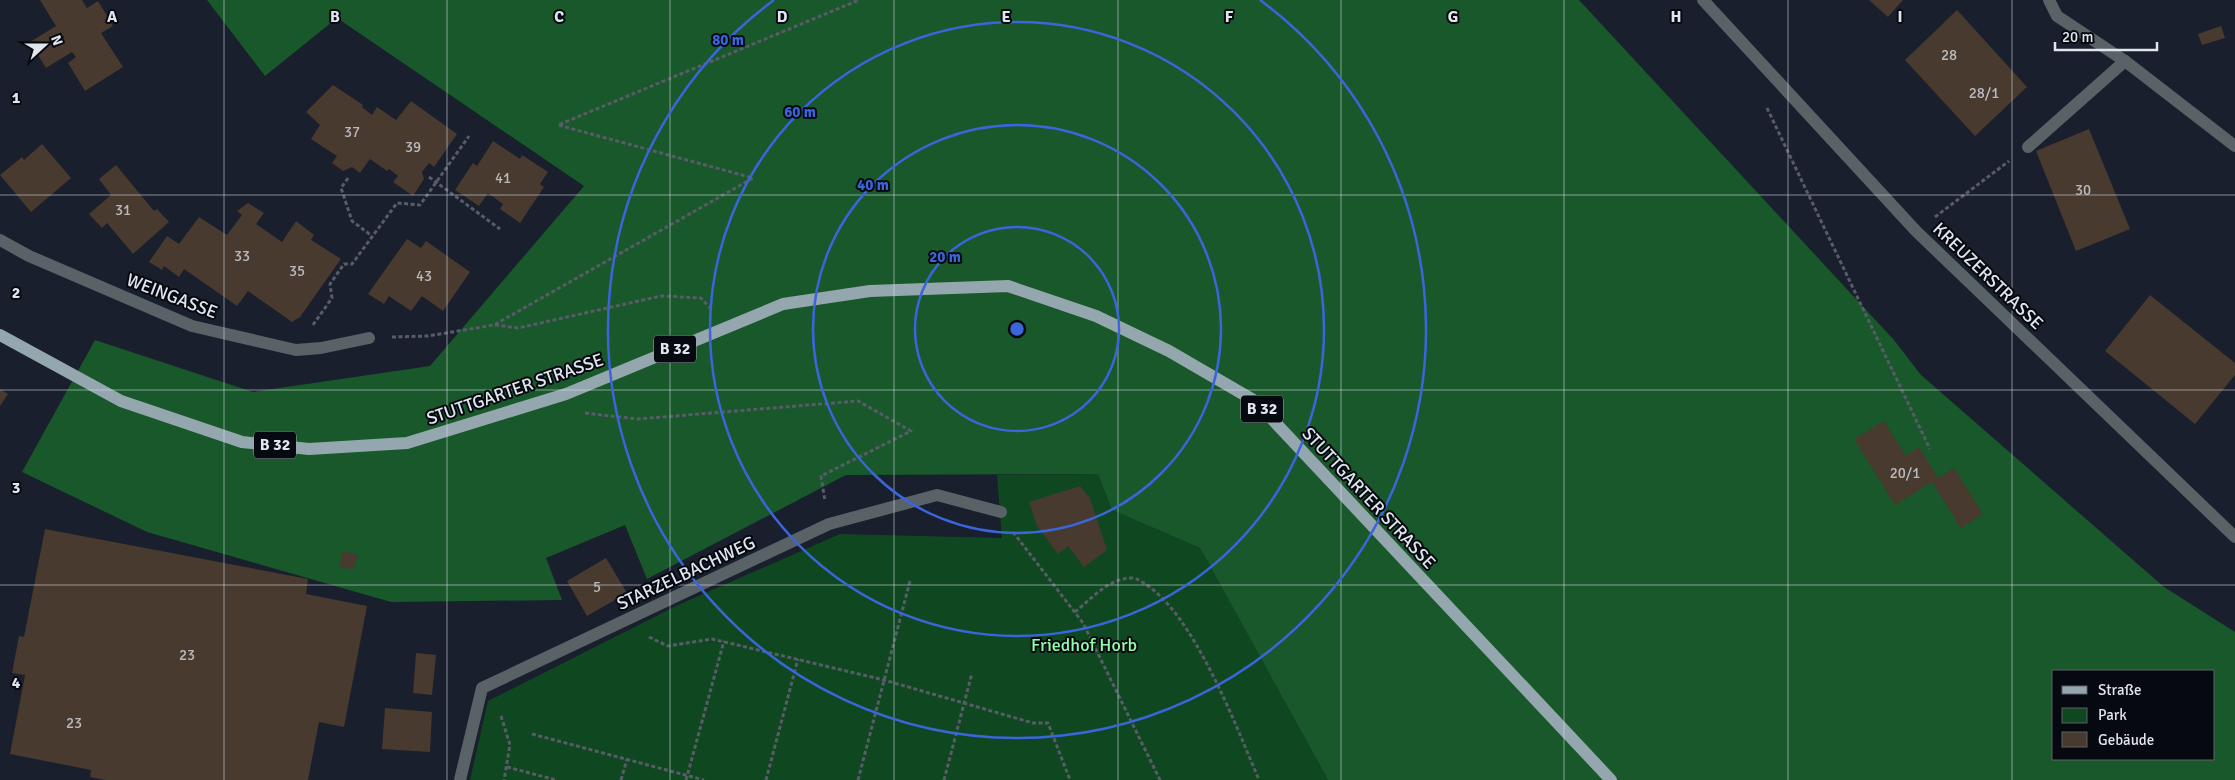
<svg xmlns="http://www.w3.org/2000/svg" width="2235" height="780" font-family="Signika,sans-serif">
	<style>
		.green { fill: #0f4820 }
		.forest { fill: #18582a; fill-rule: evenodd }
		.building { fill: #483a2f }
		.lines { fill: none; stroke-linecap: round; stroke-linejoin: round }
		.path { stroke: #575c68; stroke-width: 3; stroke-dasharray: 4 2.5; stroke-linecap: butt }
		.lane { stroke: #596266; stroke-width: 12 }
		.street { stroke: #596266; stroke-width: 12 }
		.primary { stroke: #94a6ae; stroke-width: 12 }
		.grid { fill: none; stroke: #e0e5ee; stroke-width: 1; stroke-opacity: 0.55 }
		.ring { fill: none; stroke: #3a65db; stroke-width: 2.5 }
		.labels { text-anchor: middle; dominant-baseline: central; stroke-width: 4; stroke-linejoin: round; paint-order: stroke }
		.number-label { font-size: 15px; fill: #bababe }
		.shield { fill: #06090f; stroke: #9fa3ab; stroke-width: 1 }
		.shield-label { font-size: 16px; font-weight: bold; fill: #e0e5ee }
		.street-label { font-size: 18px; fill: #e0e5ee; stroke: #06090f }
		.park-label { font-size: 18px; fill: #93fea8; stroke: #06090f }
		.grid-label { font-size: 16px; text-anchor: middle; font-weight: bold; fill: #e0e5ee; stroke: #06090f; stroke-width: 4; stroke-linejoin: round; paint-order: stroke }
		.centre { fill: #3a65db; stroke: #06090f; stroke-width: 2.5 }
		.ring-label { font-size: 15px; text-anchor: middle; font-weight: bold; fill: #3a65db; stroke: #06090f; stroke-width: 4; stroke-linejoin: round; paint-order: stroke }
	</style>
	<rect width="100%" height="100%" fill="#191f2c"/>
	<path class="green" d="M1098,474l14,36 88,38 128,232h-858l18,-79 190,-96 162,-71 162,4 -5,-63z"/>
	<path class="forest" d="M207,0h1372l315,340 27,35 243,212 71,45v148h-907l-128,-232 -88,-38 -14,-36 -252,1 -199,104 -22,-54 -79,33 16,42 -171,2 -244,-70 -125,-60 73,-132 158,52 177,-26 154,-180 -247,-168 -72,58zM2054,671h160v88h-160z"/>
	<path class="building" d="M40,0h42l5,8 11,-7 15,25 -12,7 22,34 -38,24 -17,-28 8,-6 -4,-5 -26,16 -16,-26 26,-16z
		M1869,0h34l-15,17z
		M1957,10l70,77 -52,49 -70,-76z
		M2221,26l4,12 -23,7 -4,-11z
		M333,85l30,20 -1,2 10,8 5,-8 19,13 15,-19 46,33 -23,33 -5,-4 -7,9 2,7 -11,17 -20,-14 5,-6 -9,-7 -2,2 -17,-12 -10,14 -8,-6 -9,4 -11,-8 5,-7 -26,-17 9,-14 -14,-13z
		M2089,129l41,100 -54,22 -40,-100z
		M493,141l27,18 2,-4 26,17 -8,12 4,3 -24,36 -20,-14 3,-5 -15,-11 -9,13 -24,-16 18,-27 4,3z
		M42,144l29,34 -40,34 -31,-37 22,-18 2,3z
		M116,165l38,46 3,-2 12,13 -36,32 -26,-31 -5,5 -13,-14 22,-19 -12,-16z
		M248,203l16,10 -8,11 26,18 14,-21 18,14 -3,5 30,19 -41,58 -8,5 -44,-31 -11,15 -53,-37 -5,8 -15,-11 -2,4 -13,-8 18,-26 12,8 20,-27 28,18 15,-20 -5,-4z
		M407,239l14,9 5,-7 44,31 -27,39 -21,-15 -11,15 -22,-15 -5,8 -16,-10z
		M2150,295l85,68v12l-40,49 -90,-73z
		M0,389l8,5 -8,12z
		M1884,421l22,35 13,-9 19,31 16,-10 29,46 -22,14 -29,-46 -37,23 -41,-66z
		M1080,486l10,12 17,52 -23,17 -16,-21 -10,8 -21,-28 -8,-24z
		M45,529l263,50 -2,15 61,12 -23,121 -25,-5 -11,58h-203l-15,-3 1,-7 -81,-16 15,-79 -13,-2 7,-37 5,1z
		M343,551l15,4 -5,15 -14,-4z
		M606,558l21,35 -40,23 -20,-35z
		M416,653l20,2 -4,40 -19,-2z
		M385,708l47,4 -2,40 -48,-3z"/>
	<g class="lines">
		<path class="path" d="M1767,108l163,341
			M429,177l71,52
			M348,178l-7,10 11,33 20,15
			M1935,217l74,-56
			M313,325l19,-27 -2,-14 14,-20h8l45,-61 23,2 49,-69
			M495,325l23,3 143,-32 40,2 9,10
			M392,337l36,-1 66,-11 259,-147 -195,-53 301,-125
			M585,413l53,6 220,-18 53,30 -90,45 4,25
			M1013,532l70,91 77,157
			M1075,612c17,-14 34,-34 57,-34 4,0 7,2 10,4 51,29 94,144 117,198
			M649,637l19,9 44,-7 172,41 149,43h15l22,57
			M501,716l9,29 -6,35
			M532,734l172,46
			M507,767l49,13
			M621,780l6,-21
			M686,780l38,-139
			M766,780l32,-121
			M858,780l52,-199
			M944,780l28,-107"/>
		<path class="lane" d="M2028,147l97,-86"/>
		<path class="street" d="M1703,0l213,231 319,306
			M2049,0l8,16 68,45 110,85
			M0,240l29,16 163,70 104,24 25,-2 48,-10
			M460,780l22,-92 347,-164 108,-29 64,17"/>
		<path class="primary" d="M0,335l121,66 121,41 67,7 98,-6 159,-49 217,-90 87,-13 138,-5 88,30 73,35 86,50 356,379"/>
	</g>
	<path class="grid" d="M224,0v780M447,0v780M670,0v780M894,0v780M1118,0v780M1341,0v780M1564,0v780M1788,0v780M2012,0v780M0,195h2235M0,390h2235M0,585h2235"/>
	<g class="ring">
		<circle cx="1017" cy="329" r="102"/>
		<circle cx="1017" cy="329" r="204"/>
		<circle cx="1017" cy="329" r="307"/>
		<path d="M1260 0A409 409 0 1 1 774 0"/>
	</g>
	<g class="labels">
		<g class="number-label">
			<text x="1949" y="55">28</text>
			<text x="1984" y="93">28/1</text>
			<text x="352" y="132">37</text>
			<text x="413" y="147">39</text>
			<text x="503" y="178">41</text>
			<text x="2083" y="190">30</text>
			<text x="123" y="210">31</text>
			<text x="242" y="256">33</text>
			<text x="297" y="271">35</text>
			<text x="424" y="276">43</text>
			<text x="1905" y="473">20/1</text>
			<text x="597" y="587">5</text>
			<text x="187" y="655">23</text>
			<text x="74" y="723">23</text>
		</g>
		<g class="shield">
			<rect x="654" y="335.5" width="42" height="27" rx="4"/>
			<rect x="1241" y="395.5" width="42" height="27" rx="4"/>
			<rect x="254" y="431.5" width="42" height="27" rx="4"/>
		</g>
		<g class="shield-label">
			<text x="675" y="349">B 32</text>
			<text x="1262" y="409">B 32</text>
			<text x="275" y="445">B 32</text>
		</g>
		<g class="street-label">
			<text transform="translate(1988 276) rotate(44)">KREUZERSTRASSE</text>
			<text transform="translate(172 296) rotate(21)">WEINGASSE</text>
			<text transform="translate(515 389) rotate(-19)">STUTTGARTER STRASSE</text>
			<text transform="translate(1369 498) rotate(47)">STUTTGARTER STRASSE</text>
			<text transform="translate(686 573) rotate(-25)">STARZELBACHWEG</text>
		</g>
		<g class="park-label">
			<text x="1084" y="645">Friedhof Horb</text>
		</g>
	</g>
	<g class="grid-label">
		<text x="112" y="22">A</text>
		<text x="335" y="22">B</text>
		<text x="559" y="22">C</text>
		<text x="782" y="22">D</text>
		<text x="1006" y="22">E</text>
		<text x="1229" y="22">F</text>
		<text x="1453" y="22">G</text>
		<text x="1676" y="22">H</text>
		<text x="1900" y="22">I</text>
		<text x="16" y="103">1</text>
		<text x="16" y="298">2</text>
		<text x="16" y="493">3</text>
		<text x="16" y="688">4</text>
	</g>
	<circle cx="1017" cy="329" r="8" class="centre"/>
	<g class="ring-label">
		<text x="728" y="45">80 m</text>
		<text x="800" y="117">60 m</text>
		<text x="873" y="190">40 m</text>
		<text x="945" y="262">20 m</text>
	</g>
	<rect x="2052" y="670" width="162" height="90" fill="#06090f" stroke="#5d6168"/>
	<rect x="2062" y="686" width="25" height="8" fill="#94a6ae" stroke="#5d6168"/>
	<text x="2098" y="695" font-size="15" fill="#e0e5ee">Straße</text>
	<rect x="2062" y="708" width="25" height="15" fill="#0f4820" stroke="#5d6168"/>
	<text x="2098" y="720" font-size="15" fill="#e0e5ee">Park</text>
	<rect x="2062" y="732" width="25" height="15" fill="#483a2f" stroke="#5d6168"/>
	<text x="2098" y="745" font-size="15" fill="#e0e5ee">Gebäude</text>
	<g transform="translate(45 45) rotate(69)" stroke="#06090f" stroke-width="4" paint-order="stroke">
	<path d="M0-4L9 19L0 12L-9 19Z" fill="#e0e5ee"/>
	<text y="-8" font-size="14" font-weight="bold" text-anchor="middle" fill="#e0e5ee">N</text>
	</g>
	<path d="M2055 42v8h102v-8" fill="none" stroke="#e0e5ee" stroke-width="2.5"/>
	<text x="2062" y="42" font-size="15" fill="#e0e5ee" stroke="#06090f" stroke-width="4" paint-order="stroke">20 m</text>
</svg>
